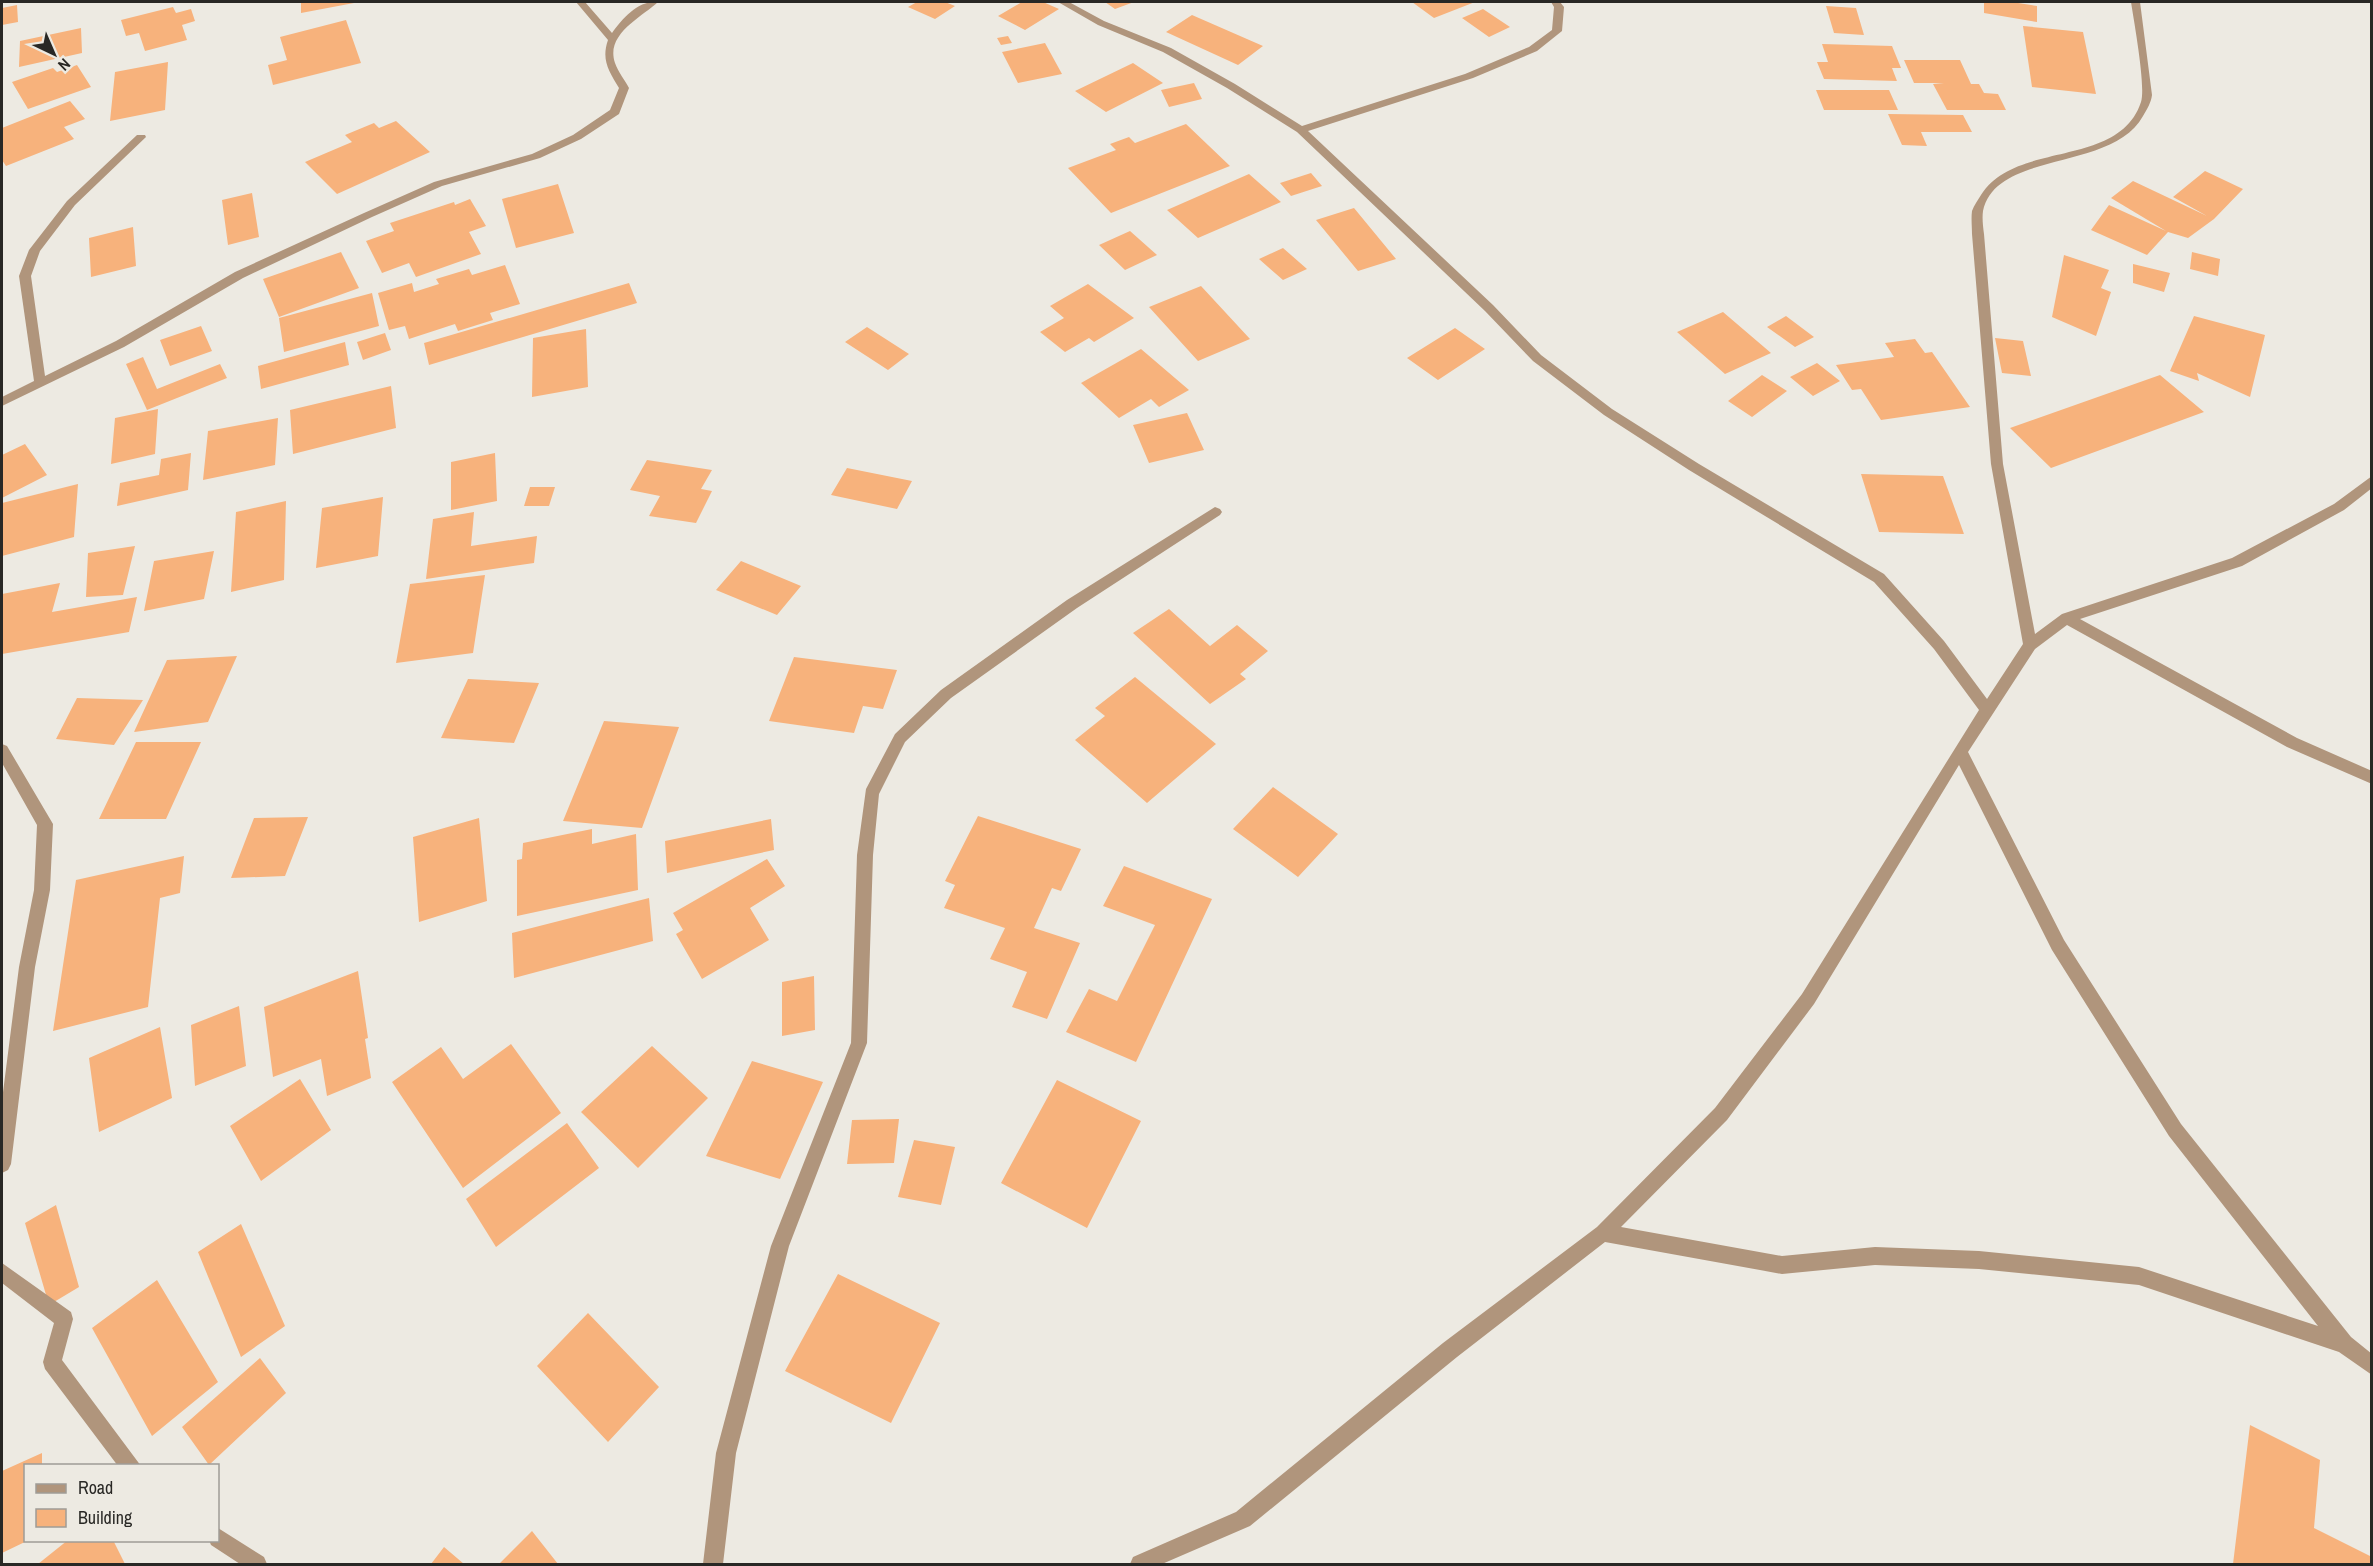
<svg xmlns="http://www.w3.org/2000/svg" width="2373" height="1566" font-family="'Archivo Narrow',sans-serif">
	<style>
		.building { fill: #f7b27c }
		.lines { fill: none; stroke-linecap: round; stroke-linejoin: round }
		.minor { fill: #b0957c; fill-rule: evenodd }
	</style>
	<rect width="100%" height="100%" fill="#edeae2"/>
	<path class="building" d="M301,2h53v1l-53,10z
		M917,2h28l10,4 -20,13 -27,-12z
		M1022,2h21l16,7 -34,21 -27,-14z
		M1105,2h29l-19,7z
		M1412,2h63l-41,16z
		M1984,2h28l25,4v16l-53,-9z
		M17,5l1,17 -16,3v-17z
		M1826,6l30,2 8,27 -30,-2z
		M173,7l3,6 15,-4 4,12 -13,4 5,15 -42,11 -6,-18 -13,3 -5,-16z
		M1483,9l27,18 -21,10 -27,-19z
		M1192,15l71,31 -25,19 -72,-33z
		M346,20l15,43 -88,22 -5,-20 19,-5 -7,-23z
		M2023,26l60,6 13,62 -64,-7z
		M81,28l1,25 -63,14 1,-26z
		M1008,36l4,7 -11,2 -4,-7z
		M1045,43l17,31 -44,9 -16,-31z
		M1822,44l70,2 9,22h-9l5,13 -73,-2 -7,-17h11z
		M1904,60h56l11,24h8l5,9 14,1 8,16h-59l-14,-26 11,-1h-30z
		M168,62l-3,48 -55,11 5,-49z
		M1133,63l30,20 -57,29 -31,-21z
		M77,65l14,22 -63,22 -16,-27 41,-14 4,4z
		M1194,83l8,16 -33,8 -8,-17z
		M1816,90h73l9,20h-74z
		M70,101l15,18 -21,8 10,12 -68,27 -4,-6v-32z
		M1888,114l75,1 9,17h-51l6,14 -25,-1z
		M396,121l34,31 -93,42 -32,-32 47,-20 -7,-7 29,-12 5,5z
		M1186,124l44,42 -119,47 -43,-45 48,-18 -6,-6 19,-7 6,6z
		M2205,171l38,18 -29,30 -26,19 -20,-6 -21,23 -56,-25 18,-25 57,26 -55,-33 22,-17 74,35 -34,-19z
		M1311,173l11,13 -31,10 -11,-13z
		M1249,174l32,28 -83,36 -31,-28z
		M558,184l16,49 -58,15 -14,-49z
		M252,193l7,44 -31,8 -6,-45z
		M470,199l16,27 -17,6 12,22 -65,23 -7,-14 -27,10 -16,-32 28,-10 -4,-8 64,-21 1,3z
		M1354,208l42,51 -38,12 -42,-51z
		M133,227l3,39 -45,11 -2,-39z
		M1130,231l27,24 -32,15 -26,-25z
		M1283,248l24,21 -24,11 -24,-21z
		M341,252l18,36 -80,29 -16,-38z
		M2192,252l28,7 -2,17 -28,-7z
		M2064,255l45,15 -8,18 10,4 -15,44 -44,-19z
		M2133,264l37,9 -6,19 -31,-9z
		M505,265l15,39 -30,9 3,7 -35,11 -3,-7 -46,15 -4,-13 -16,4 -11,-37 34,-10 2,9 25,-8 -3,-5 33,-10 3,6z
		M629,283l8,20 -208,62 -5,-22z
		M1088,284l46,34 -40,24 -5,-4 -24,14 -25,-20 24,-14 -14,-12z
		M1201,286l49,53 -52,22 -49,-54z
		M372,293l7,33 -95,26 -5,-34z
		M1723,312l48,41 -46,21 -48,-42z
		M1786,316l28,21 -19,10 -28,-20z
		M2194,316l71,19 -15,62 -53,-24 2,8 -29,-10z
		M201,326l11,25 -42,15 -10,-26z
		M867,327l42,27 -21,16 -43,-28z
		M1455,328l30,21 -47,31 -31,-22z
		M586,329l2,58 -56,10 1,-59z
		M385,333l6,17 -28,10 -6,-18z
		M1995,338l28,3 8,35 -29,-3z
		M1915,339l10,14 7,-1 38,55 -89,13 -20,-31 -9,1 -16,-25 58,-8 -9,-14z
		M345,342l4,23 -88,24 -3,-23z
		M1141,349l48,41 -30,17 -8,-8 -32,19 -38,-35z
		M143,357l14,32 63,-25 7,14 -80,32 -21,-46z
		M1817,363l23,18 -27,15 -23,-19z
		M1762,375l25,16 -35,26 -24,-16z
		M2160,375l44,37 -153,56 -41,-40z
		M391,386l5,42 -103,26 -3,-44z
		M158,409l-3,45 -44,10 4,-46z
		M1187,413l17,37 -55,13 -16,-38z
		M278,418l-3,47 -72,15 5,-49z
		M25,444l22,31 -45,23v-43z
		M191,453l-3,37 -71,16 3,-23 39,-8 2,-16z
		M495,453l2,48 -46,9v-48z
		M647,460l65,10 -11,19 11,2 -16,32 -47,-7 11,-20 -30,-6z
		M847,468l65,13 -15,28 -66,-14z
		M1861,474l82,2 21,58 -85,-2z
		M78,484l-4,53 -72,19v-53z
		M530,487h25l-6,19h-25z
		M383,497l-5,59 -62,12 6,-60z
		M286,501l-2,79 -53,12 5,-80z
		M474,512l-3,34 66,-10 -3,27 -108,16 7,-60z
		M135,546l-12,49 -37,2 2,-44z
		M214,551l-10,48 -60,12 10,-50z
		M741,561l60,25 -24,29 -61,-25z
		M485,575l-12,78 -77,10 14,-79z
		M60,583l-8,29 85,-15 -8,35 -127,22v-60z
		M1169,609l41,37 27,-21 31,26 -28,23 6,5 -36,25 -77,-71z
		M237,656l-29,66 -74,10 33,-72z
		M794,657l103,13 -14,39 -20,-3 -9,27 -85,-12z
		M1135,677l81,67 -69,59 -72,-63 30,-24 -10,-8z
		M468,679l71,4 -25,60 -73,-5z
		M77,698l66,2 -29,45 -58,-6z
		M604,721l75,6 -37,101 -79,-7z
		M136,742h65l-35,77h-67z
		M1273,787l65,47 -40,43 -65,-48z
		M978,816l103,33 -20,42 -9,-3 -18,40 46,15 -33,76 -35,-12 15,-35 -37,-13 15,-31 -61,-20 11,-23 -10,-4z
		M308,817l-23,59 -54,2 23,-60z
		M479,818l8,83 -68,21 -6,-85z
		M771,819l3,31 -107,23 -2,-32z
		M592,829v15l44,-10 2,56 -121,26v-56l5,-1 1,-16z
		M184,856l-4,37 -20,5 -12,109 -95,24 23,-151z
		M767,859l18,27 -35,22 19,32 -67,39 -26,-45 7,-4 -10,-17z
		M1124,866l88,33 -76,163 -70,-30 23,-43 28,12 38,-76 -52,-19z
		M649,898l4,43 -139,37 -2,-45z
		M358,971l10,67 -3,1 6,39 -44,18 -6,-37 -48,18 -9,-70z
		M814,976l1,54 -33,6v-54z
		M239,1006l7,60 -51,20 -4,-61z
		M160,1027l12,71 -73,34 -10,-74z
		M511,1044l50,69 -98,75 -71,-106 49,-35 22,32z
		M652,1046l56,52 -70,70 -57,-56z
		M752,1061l71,21 -43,97 -74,-23z
		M300,1079l31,51 -70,51 -31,-55z
		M1057,1080l84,41 -54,107 -86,-45z
		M899,1119l-5,44 -47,1 5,-44z
		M567,1123l32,45 -103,79 -30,-48z
		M914,1140l41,7 -14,58 -43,-8z
		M56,1205l23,82 -30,18 -24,-82z
		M241,1224l44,102 -44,31 -43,-105z
		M838,1274l102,49 -49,100 -106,-52z
		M157,1280l61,102 -66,54 -60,-108z
		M588,1313l71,74 -51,55 -71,-76z
		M260,1358l26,35 -77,72 -27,-38z
		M2250,1425l70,35 -6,68 58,29v7h-139z
		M42,1453v13h-16v74h3l-27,13v-82z
		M532,1531l26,33h-59z
		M68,1540h45l12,24h-87z
		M444,1547l20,17h-33z"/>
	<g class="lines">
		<path class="minor" d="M576,2h9l27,31c11,-15 27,-33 46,-31 -16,15 -53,32 -43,61 3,9 10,17 14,25l-10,26 -38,25 -41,19 -98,28 -70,31 -129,61 -119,69 -122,59v-9l32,-16 -15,-105 10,-26 38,-49 70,-66h8l1,2 -71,68 -35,46 -9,25 14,100 71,-35 119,-69 129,-59 70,-31 98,-28 41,-19 37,-25 9,-22c-10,-17 -18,-28 -11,-48z
			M1058,2h11l35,19 67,27 64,36 67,42 163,-52 64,-27 23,-17 2,-23 -3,-5h9l4,5 -2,24 -25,20 -64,27 -165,53 185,174 48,50 71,54 87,55 185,110 60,67 43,58 36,-55 -32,-180 -19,-230c0,-7 -1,-16 0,-23 2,-6 6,-11 9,-16 34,-55 138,-26 160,-93 5,-16 -7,-80 -10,-100h9l12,93c-1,8 -5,14 -9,21 -31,56 -147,34 -160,95 -1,7 0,15 1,23l19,230 32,170 27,-20 170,-56 102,-54 38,-28v12l-28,22 -102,56 -162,53 217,119 75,33v13l-85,-37 -220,-122 -32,24 -67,103 96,188 117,184 170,213 21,17v21l-33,-23 -200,-67 -160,-16 -104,-4 -93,9 -177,-32 -148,115 -207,169 -88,38h-32l3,-7 103,-45 207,-169 154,-116 118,-119 87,-114 177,-284 -45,-61 -60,-67 -185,-112 -85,-55 -71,-54 -48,-50 -188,-179 -70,-44 -64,-36 -65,-27zM1959,765l93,185 117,186 149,190 -179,-59 -160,-16 -104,-4 -93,9 -161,-29 106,-107 87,-116z
			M1215,507l5,2 2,3 -2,3 -143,93 -126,90 -46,44 -26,52 -6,61 -6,188 -78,203 -53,207 -13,111h-20l13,-111 55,-207 80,-203 6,-188 9,-66 29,-55 46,-44 126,-90z
			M2,744l5,2 46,78 -3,66 -15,77 -24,197 -3,6 -6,3v-73l17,-133 15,-77 3,-65 -35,-62z
			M2,1263l69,49 2,7 -11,41 79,106h-23l-73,-97 -2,-7 11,-39 -52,-40z
			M218,1528l46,29 3,7h-27l-29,-19 -2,-5h9z"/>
	</g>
	<rect width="2373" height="1566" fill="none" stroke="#292825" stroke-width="6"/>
	<rect x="24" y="1464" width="195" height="78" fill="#edeae2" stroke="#9f9c96" stroke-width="1.5"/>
	<rect x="36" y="1484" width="30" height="9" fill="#b0957c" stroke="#9f9c96" stroke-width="1.5"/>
	<text x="78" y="1494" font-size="18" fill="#292825">Road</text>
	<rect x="36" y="1509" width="30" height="18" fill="#f7b27c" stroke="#9f9c96" stroke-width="1.5"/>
	<text x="78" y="1524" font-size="18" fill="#292825">Building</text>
	<g transform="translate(54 54) rotate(136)" stroke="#edeae2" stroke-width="4.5" paint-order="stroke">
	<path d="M0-4.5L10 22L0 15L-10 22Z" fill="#292825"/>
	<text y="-9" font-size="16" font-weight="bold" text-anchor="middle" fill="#292825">N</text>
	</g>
</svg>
